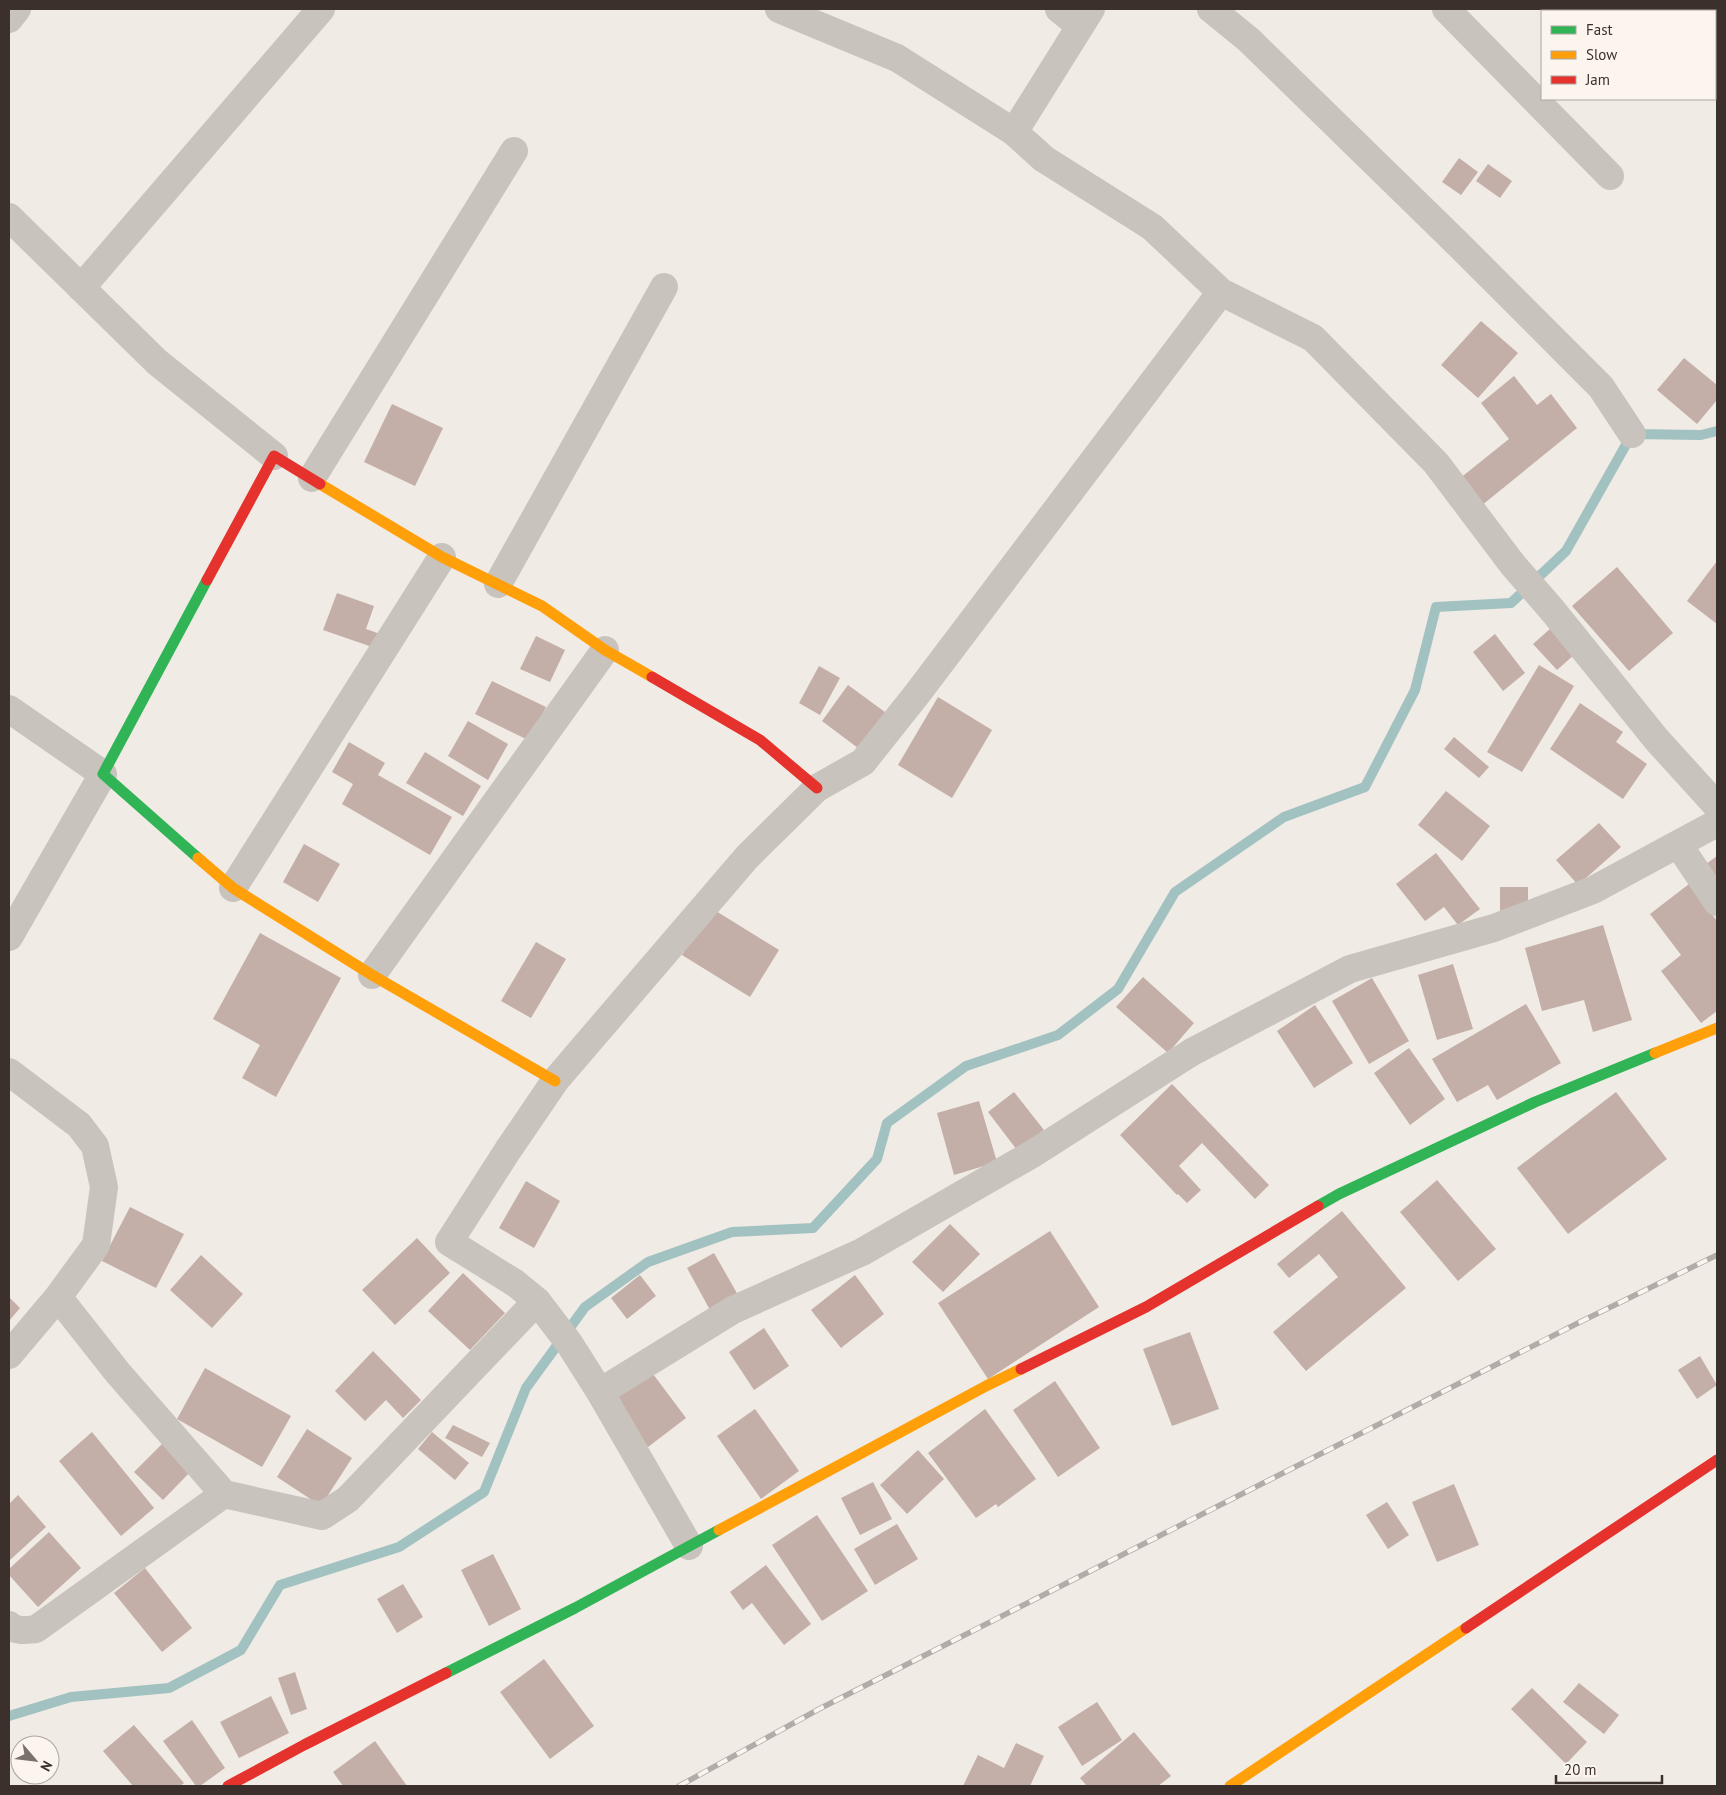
<svg xmlns="http://www.w3.org/2000/svg" width="1726" height="1795" font-family="'PT Sans',sans-serif">
	<style>
		.lines { fill: none; stroke-linecap: round; stroke-linejoin: round }
		.stream { stroke: #a1c2c1; stroke-width: 10 }
		.building { fill: #c3afa7 }
		.street { stroke: #c9c3be; stroke-width: 28 }
		.fast { stroke: #30b455; stroke-width: 11 }
		.slow { stroke: #ff9f0a; stroke-width: 11 }
		.jam { stroke: #e5322d; stroke-width: 11 }
		.rail-casing { stroke: #b1aca8; stroke-width: 5.5 }
		.rail { stroke: #fbf5ee; stroke-width: 4; stroke-dasharray: 11; stroke-linecap: butt }
	</style>
	<rect width="100%" height="100%" fill="#f0ebe5"/>
	<g class="lines">
		<path class="stream" d="M9,1716l62,-19 98,-9 72,-38 39,-65 119,-38 85,-55 42,-104 59,-81 63,-45 84,-30 81,-4 64,-69 10,-36 79,-57 92,-31 60,-46 57,-97 109,-75 81,-30 50,-97 21,-83 75,-4 55,-52 66,-117 69,1 16,-4"/>
	</g>
	<path class="building" d="M1459,158l19,14 -17,23 -19,-13z
		M1488,164l24,17 -12,17 -24,-17z
		M1481,321l37,32 -40,45 -37,-33z
		M1684,358l33,27v15l-20,24 -40,-34z
		M1514,376l23,29 14,-11 26,34 -96,78 -22,-27 50,-40 -28,-36z
		M392,404l51,24 -28,58 -51,-24z
		M1717,561v63l-30,-23z
		M1617,567l56,66 -44,38 -57,-65z
		M337,593l37,13 -8,23 17,6 -5,14 -55,-19z
		M1551,628l24,26 -18,16 -24,-26z
		M1495,634l30,39 -22,18 -30,-39z
		M536,636l29,14 -15,32 -30,-13z
		M1539,665l35,21 -52,86 -35,-20z
		M819,666l21,12 -20,37 -21,-12z
		M492,681l54,26 -16,34 -55,-27z
		M848,685l41,30 -27,36 -40,-30z
		M938,697l54,33 -40,68 -54,-33z
		M1580,703l43,29 -7,10 31,22 -24,35 -73,-50z
		M468,721l40,23 -20,36 -40,-24z
		M1454,737l35,30 -10,11 -35,-29z
		M349,742l36,21 -7,12 74,42 -22,38 -88,-51 11,-20 -21,-12z
		M425,752l56,34 -18,30 -57,-33z
		M1446,791l44,35 -28,35 -44,-36z
		M1599,823l22,24 -43,38 -22,-25z
		M304,844l36,20 -22,38 -35,-20z
		M1436,853l44,56 -22,16 -14,-18 -19,14 -29,-37z
		M1717,856v23l-11,-15z
		M1689,884l28,37v90l-16,12 -40,-52 20,-16 -31,-41z
		M1500,887h28v26h-28z
		M711,908l68,42 -29,47 -68,-42z
		M1603,925l29,95 -39,12 -9,-32 -42,11 -17,-63z
		M260,933l81,45 -65,119 -34,-19 18,-33 -47,-26z
		M536,942l30,17 -35,59 -30,-17z
		M1453,964l20,65 -36,11 -19,-65z
		M1143,977l51,46 -26,30 -52,-46z
		M1372,978l37,63 -40,23 -37,-63z
		M1526,1004l35,59 -64,37 -9,-15 -31,17 -25,-43z
		M1315,1005l38,58 -39,25 -37,-57z
		M1409,1048l36,51 -35,26 -36,-52z
		M1172,1084l97,101 -14,14 -53,-56 -23,23 22,24 -14,13 -9,-9 -1,1 -57,-60z
		M1014,1092l30,38 -27,20 -29,-38z
		M1616,1092l51,67 -99,75 -51,-66z
		M979,1101l18,61 -43,13 -17,-62z
		M1437,1180l59,69 -38,32 -58,-69z
		M526,1181l34,20 -26,47 -35,-20z
		M130,1207l54,27 -28,54 -54,-27z
		M1342,1211l64,77 -100,83 -33,-39 65,-55 -19,-23 -30,24 -12,-14z
		M950,1224l30,30 -37,38 -31,-30z
		M1050,1231l49,76 -111,72 -50,-76z
		M417,1238l33,35 -55,52 -33,-35z
		M714,1253l24,42 -28,15 -23,-42z
		M201,1255l42,39 -31,34 -42,-38z
		M463,1273l42,40 -35,37 -42,-39z
		M640,1275l16,21 -29,23 -16,-21z
		M855,1275l29,39 -43,34 -30,-38z
		M9,1297l11,11 -11,13z
		M764,1328l25,38 -35,24 -25,-38z
		M1190,1332l29,77 -47,17 -29,-77z
		M373,1351l48,49 -18,18 -17,-18 -21,21 -30,-30z
		M1700,1356l17,29 -20,14 -19,-29z
		M205,1368l86,48 -29,51 -85,-48z
		M650,1370l36,48 -38,29 -36,-47z
		M1055,1381l45,67 -42,29 -45,-67z
		M755,1409l44,62 -38,28 -44,-63z
		M985,1409l51,70 -38,28 -2,-3 -20,14 -48,-65z
		M453,1425l37,18 -8,14 -37,-19z
		M307,1429l45,29 -31,48 -44,-29z
		M92,1432l62,76 -33,28 -62,-75z
		M432,1432l37,31 -14,17 -37,-31z
		M164,1442l28,28 -29,30 -29,-28z
		M918,1450l26,29 -37,35 -27,-29z
		M873,1482l19,37 -32,16 -19,-37z
		M1454,1484l25,61 -42,17 -25,-60z
		M18,1495l28,32 -37,34v-57z
		M1387,1502l22,33 -21,14 -22,-34z
		M817,1515l51,76 -46,30 -50,-76z
		M897,1524l21,35 -43,26 -21,-36z
		M49,1532l32,36 -43,39 -29,-32v-6z
		M493,1554l28,55 -32,17 -28,-56z
		M766,1565l45,59 -27,21 -32,-42 -9,7 -13,-18z
		M145,1568l47,60 -30,24 -48,-59z
		M403,1584l20,33 -26,16 -20,-34z
		M544,1659l50,67 -44,33 -50,-67z
		M295,1672l12,37 -16,6 -13,-37z
		M1579,1683l40,32 -15,19 -41,-32z
		M1532,1688l55,54 -21,22 -55,-55z
		M271,1696l18,37 -50,25 -19,-36z
		M1097,1702l25,38 -40,26 -24,-39z
		M192,1720l33,48 -25,18h-4l-33,-45z
		M134,1725l50,58 -4,3h-47l-30,-35z
		M1134,1732l37,44 -13,10h-71l-7,-8z
		M375,1741l32,45h-64l-10,-14z
		M1016,1743l28,13 -14,30h-67l15,-31 26,13z"/>
	<g class="lines">
		<path class="street" d="M779,9l118,49 117,74 30,27 108,68 69,65 92,46 123,125 77,102 40,46 104,129 60,66
			M1059,9l21,17
			M1211,9l38,31 208,203 144,144 31,47
			M1446,9l164,167
			M9,19l8,-10
			M1014,132l77,-123
			M9,217l148,145 117,94
			M81,288l240,-279
			M312,478l202,-327
			M498,584l166,-297
			M9,709l94,65 -94,163
			M1717,823l-39,21 39,58
			M233,888l209,-331
			M372,975l233,-325
			M9,1072l70,53 16,21 9,41 -8,58 -38,52 60,76 106,121 98,22 26,-17 189,-198 32,42 31,49 89,154
			M537,1301l-22,-18 -66,-41 59,-92 47,-69 192,-224 70,-69 46,-26 54,-68 304,-402
			M9,1355l49,-58
			M600,1392l133,-82 129,-58 172,-99 158,-101 158,-83 144,-41 99,-38 85,-46
			M9,1625c7,7 17,5 27,4l188,-135"/>
		<path class="fast" d="M198,858l-95,-84 104,-194
			M1318,1206l21,-12 196,-92 120,-49
			M446,1673l129,-65 144,-78"/>
		<path class="slow" d="M320,484l122,73 100,49 63,44 47,27
			M198,858l35,30 139,87 183,106
			M1655,1053l62,-25
			M719,1530l267,-144 35,-17
			M1230,1786l236,-158"/>
		<path class="jam" d="M207,580l67,-124 46,28
			M652,677l108,63 57,48
			M1021,1369l125,-62 172,-101
			M1466,1628l251,-168
			M228,1786l76,-41 142,-72"/>
		<g class="rail-casing">
			<path id="rail" d="M679,1786l142,-78 757,-385 139,-68"/>
		</g>
		<use href="#rail" class="rail"/>
	</g>
	<rect width="1726" height="1795" fill="none" stroke="#3b302b" stroke-width="20"/>
	<rect x="1541" y="10" width="175" height="90" fill="#fbf5ee" stroke="#aea6a0"/>
	<rect x="1551" y="26" width="25" height="8" fill="#30b455" stroke="#aea6a0"/>
	<text x="1586" y="35" font-size="15" fill="#3b302b">Fast</text>
	<rect x="1551" y="51" width="25" height="8" fill="#ff9f0a" stroke="#aea6a0"/>
	<text x="1586" y="60" font-size="15" fill="#3b302b">Slow</text>
	<rect x="1551" y="76" width="25" height="8" fill="#e5322d" stroke="#aea6a0"/>
	<text x="1586" y="85" font-size="15" fill="#3b302b">Jam</text>
	<g transform="translate(35 1760) rotate(118)"><circle r="24" fill="#fbf5ee" stroke="#aea6a0"/>
	<path d="M0-4L9 19L0 12L-9 19Z" fill="#7a716c"/>
	<text y="-8" font-size="14" font-weight="bold" text-anchor="middle" fill="#3b302b">N</text>
	</g>
	<path d="M1556 1775v8h106v-8" fill="none" stroke="#3b302b" stroke-width="2.5"/>
	<text x="1564" y="1775" font-size="15" fill="#3b302b" stroke="#fbf5ee" stroke-width="4" paint-order="stroke">20 m</text>
</svg>
